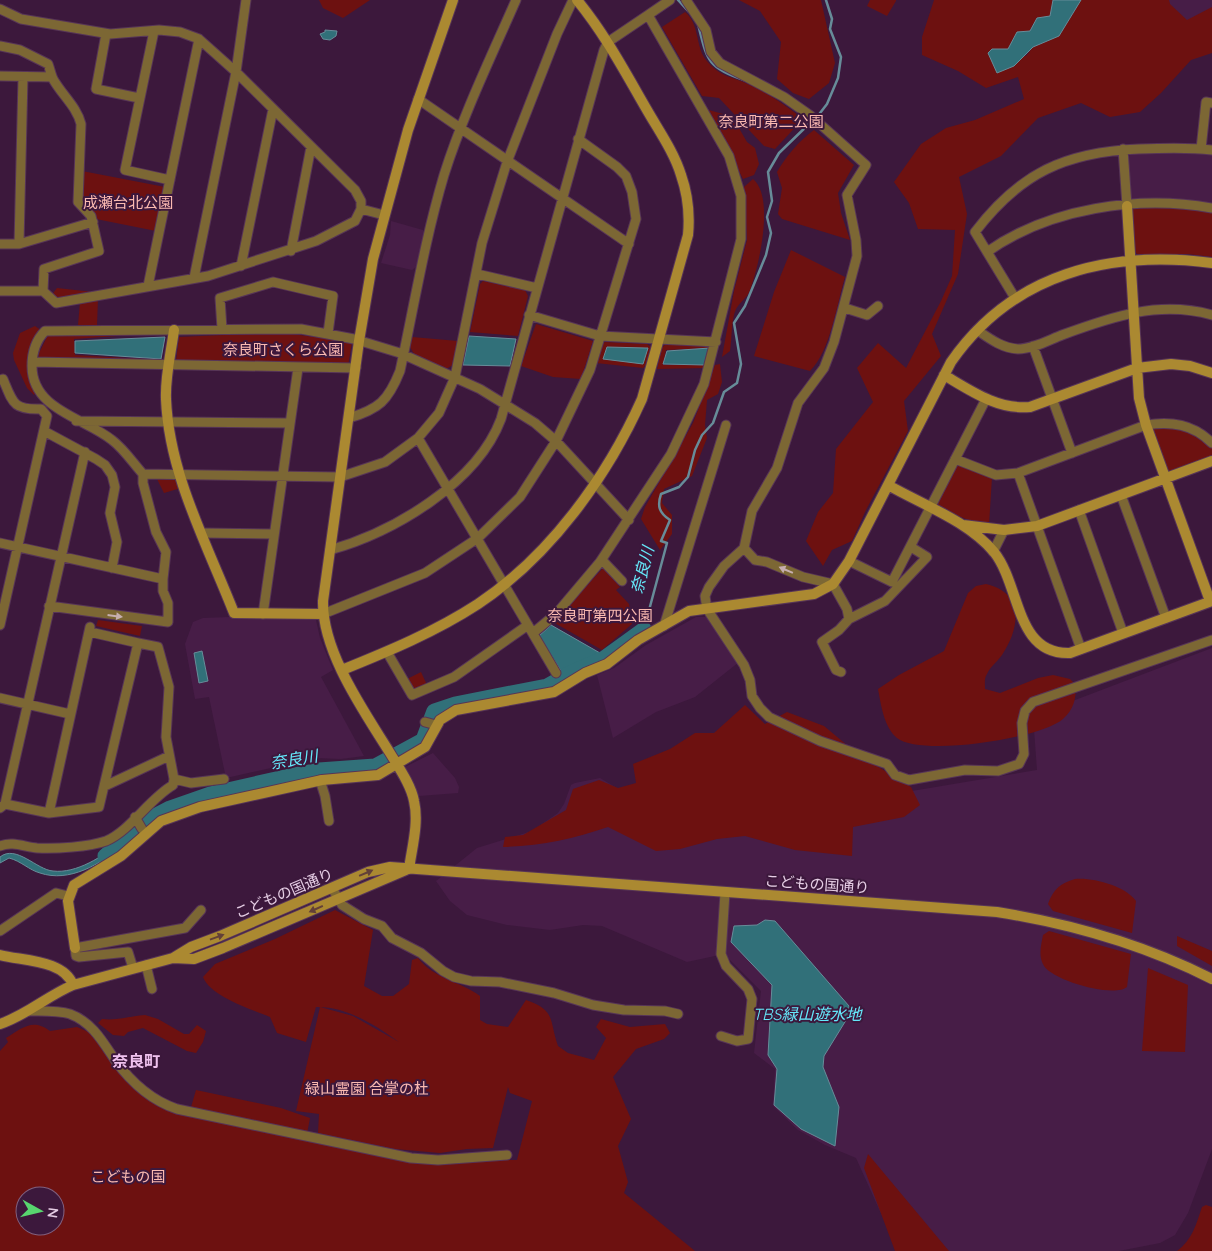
<svg xmlns="http://www.w3.org/2000/svg" width="1212" height="1251" font-family="Quicksand,'Noto Sans JP',sans-serif">
	<style>
		.built { fill: #471d47 }
		.green { fill: #6d1110; fill-rule: evenodd }
		.water { fill: #317079; stroke: #678c99 }
		.lines { fill: none; stroke-linecap: round; stroke-linejoin: round }
		.stream { stroke: #678c99; stroke-width: 2.5 }
		.river { stroke: #317079; stroke-width: 15 }
		.street-casing { stroke: #573557; stroke-width: 11 }
		.secondary-casing { stroke: #573557; stroke-width: 12 }
		.street { stroke: #7c6734; stroke-width: 9 }
		.secondary { stroke: #ab8931; stroke-width: 10 }
		.oneway { fill: #c6aeaf }
		.oneway2 { fill: #634038 }
		.labels { text-anchor: middle; dominant-baseline: central; stroke-width: 4; stroke-linejoin: round; paint-order: stroke }
		.park-label { font-size: 15px; fill: #fbbab1; stroke: #3c183c }
		.street-label { font-size: 15px; fill: #e5cde4; stroke: #3c183c }
		.water-label { font-size: 16px; font-style: italic; fill: #65e8fa; stroke: #3c183c }
		.neighbourhood-label { font-size: 16px; font-weight: bold; fill: #efc1ee; stroke: #3c183c }
	</style>
	<rect width="100%" height="100%" fill="#3c183c"/>
	<path class="built" d="M1127,0h85v25l-29,11z
		M1158,152l54,2v51l-77,-3 -4,-2 -3,-43 3,-4z
		M391,221l32,9 1,4 -8,33 -4,3 -31,-7 9,-28z
		M230,617l86,3 4,18 13,32 -12,7 43,79 -23,3 -25,-1 -90,20 -17,-81 -14,2 -10,-55 8,-22 10,-4z
		M696,617h11l32,45 -44,35 -39,15 -43,26 -16,-63 17,-7 32,-23z
		M1212,648v501l-24,64 -13,22 -15,8 -41,8h-221l-42,-93 -31,-13 -27,-15 -25,-24 2,-37 -21,-16 7,-62 -37,-37 -37,8 -85,-36 -19,-1 -33,5 -43,-5 -40,-10 -17,-14 -14,-20 41,-33 55,-17 26,-18 6,-9 7,-19 4,-2 25,-5 69,41 51,4 317,-53 -4,-54z
		M433,753l22,25 4,9 -1,6 -39,3 -14,-29z"/>
	<path class="green" d="M319,0h51l-27,18 -20,-10z
		M739,0h82l14,63 -6,20 -20,16 -16,-6 -16,-14 4,-37 -21,-31z
		M870,0h26v1l-9,15 -20,-10z
		M934,0h119l-3,16 -17,8 -3,7 -22,18h-16l34,7 7,-9 26,-11 22,-36h88l1,4 17,16 25,-13v46l-21,7 -30,33 -21,19 -30,5 -29,-14 -43,15 -37,38 -42,21 8,37 -9,60 -26,60 9,22 -37,45 4,30 -42,79 -14,31 -20,9 -9,16 -17,-25 12,-29 15,-19 3,-44 37,-47 -16,-34 21,-25 28,25 35,-67 11,-25 3,-46 -37,-1 -9,-26 -15,-21 27,-38 25,-16 29,-8 49,-21 -6,-22 -32,11 -28,-17 -36,-16v-18z
		M685,12c15,12 10,34 21,48 14,17 24,16 42,24 20,8 38,22 55,35l-28,30 -11,-3 -45,-48 -17,-2 -40,-69z
		M709,110l14,4 13,9 11,19 8,6 4,16 -5,11 -11,4z
		M814,130l40,35 -16,28 3,20 9,27 -68,-21 -4,-5 4,-26 -5,-16c10,-17 21,-30 37,-42z
		M82,171l83,16 -9,44 -60,-12 -14,-19z
		M753,179c22,18 6,87 -3,111 -2,7 -10,12 -14,19 -5,11 -4,30 -6,42l-8,6 12,-66 13,-51 -3,-53z
		M1172,207l40,4v46l-24,-3 -49,1 -6,-4 -2,-40 4,-3z
		M791,250l54,27c-8,27 -15,75 -35,94l-56,-15 20,-64z
		M483,281l42,9 3,6 -10,40 -48,-4 10,-48z
		M57,288l45,5 -46,10 -5,-7z
		M98,299l-1,26h-19l2,-23z
		M536,324l57,17 -12,38 -28,-2 -32,-11z
		M35,326l7,5c-12,24 -18,35 -6,61l-2,3 -7,-7 -13,-28 -1,-7 7,-20z
		M161,333l-87,6 1,16 84,5h-121l1,-7 9,-18z
		M266,333l26,1 60,8 -4,24 -172,-5 3,-24z
		M412,337l46,4 -5,24 -7,4 -32,-15 -4,-7z
		M605,342l42,2 4,3 -6,19 -2,2 -47,-5 6,-19z
		M668,343l42,2 -5,23 -48,1 5,-22zM709,348l-5,17h-41l3,-15z
		M720,364l2,18 -4,12 -11,6 -2,25 2,13 -15,38 -28,13 -2,14 10,12v19l-12,16 -19,-31 4,-12 48,-84 22,-58z
		M1170,426c17,4 28,10 42,21v10l-39,14 -7,-1 -13,-38 1,-5z
		M955,465h5l32,12 -3,48 -23,-6 -29,-11v-6z
		M157,479h17l5,4 2,5 -17,5z
		M603,568l17,19 -4,3 13,14 3,20 -30,26 -49,-28z
		M986,584c39,9 34,44 16,71 -5,7 -12,12 -15,19 -3,4 -2,11 -2,15l15,4 38,-15 15,-3 17,4 6,6c0,14 -2,24 -13,34 -23,20 -142,38 -166,19 -13,-11 -16,-33 -19,-49l21,-14 45,-24 24,-58 8,-7z
		M98,620l44,6 -2,10 -44,-10z
		M421,672l6,13 -10,4 -5,-1 -5,-9z
		M745,705l20,19 22,-12 37,14 24,20 15,5 1,7 47,29 9,18 -16,12 -51,10 -1,29 -57,-6 -50,-14 -28,3 -37,10 -24,2 -48,-24c-35,12 -68,19 -105,20l2,-10 18,-2 43,-25 7,-21 26,-9 19,8 18,-5 -3,-19 37,-15 25,-16h19z
		M1075,879c17,-2 51,7 61,22l-4,32 -79,-22 -5,-7c5,-14 12,-21 27,-25z
		M335,910l38,20 -9,56 18,10h11l16,-12 3,-24 6,-2c16,21 42,23 62,38v24l7,4 21,3 18,-27c30,10 23,20 32,46l10,7 26,7 12,-22 -10,-11 5,-8 29,8 35,-3 5,9 -6,6 -28,10 -23,28 18,42 -13,27 10,36 -4,11 71,58h-695v-200l8,-9 -2,-4c17,-10 26,-20 44,-7l27,-4 16,7 34,43 62,37 7,-24 85,18 29,10 -4,21c66,18 143,21 211,21l15,-59 -22,-8 -2,-6 -15,61 -26,1 -27,4 -45,-4 -77,-16 1,-19 -23,-3 24,-104 33,9 46,26c-24,-17 -53,-36 -83,-35l-10,35 -29,-9 -7,-16c-19,-8 -59,-20 -67,-40l12,-13 60,-25zM25,1196h30v30h-30z
		M1049,931l82,23 -4,33c-13,11 -73,-6 -83,-21 -6,-10 -3,-20 -1,-31z
		M1177,936l35,15v15l-35,-20z
		M1148,968l40,17 -3,67 -43,-1z
		M145,1015l13,4 26,15h5l8,-9 9,6 -3,11 -7,11 -9,-2 -44,-23 -15,4 -4,4 -11,-1 -15,-12 4,-4c15,2 28,-3 43,-4z
		M868,1154l81,97h-54l-31,-83z
		M1206,1205l6,2v44h-35c15,-11 19,-26 25,-44z"/>
	<path class="water" d="M1053,0h28l-22,36 -26,11 -19,19 -17,7 -9,-20 4,-4h16l9,-17 13,-1 7,-13 13,-2z
		M325,30l12,1 -1,5 -6,4 -7,-1 -3,-5 5,-2z
		M469,336l47,3 -6,27 -47,-1z
		M165,337l-4,22 -86,-6v-12z
		M607,347l39,1h2l-5,16 -40,-5z
		M710,348l-5,17 -42,-1 4,-13z
		M551,625l49,28 -39,18 -22,-35z
		M202,651l6,30 -9,2 -5,-30z
		M120,842l2,4c-21,18 -53,37 -82,27 -11,-3 -19,-12 -31,-15l-9,5v-6c16,-13 37,13 53,14 23,3 51,-15 67,-29z
		M765,920l10,1 74,85 -1,11 -24,39 -1,11 16,40 -4,39 -34,-17 -27,-24 3,-36 -9,-14 4,-70 -41,-43 3,-16 23,-1z"/>
	<g class="lines">
		<path class="stream" d="M678,0l11,12
			M698,24c9,36 9,44 46,56
			M817,117l10,-13 11,-26 3,-21 -11,-28 2,-10 -6,-19
			M644,629l23,-86 -6,-2 9,-21c-11,-7 -13,-14 -9,-26l18,-7 9,-10 7,-27 7,-15 11,-12 11,-31 13,-9 4,-19 -7,-41 11,-17 21,-51 5,-22 -4,-16 5,-16 -4,-29 11,-19 34,-33"/>
		<path class="river" d="M105,856l42,-36 23,-12 40,-14 84,-19 25,-5 56,-4 48,-26 11,-29 21,-7 92,-18 23,-13 34,-15 40,-29"/>
		<g class="street-casing">
			<path id="street" d="M686,0l20,30 5,22 9,11 64,34 27,19 55,49 -19,30 9,45 1,16 -23,86 -10,26 -26,35 -21,65 -25,43 -8,37 -20,18 -15,21 -4,9 2,13 37,56 6,15 2,16 8,12 9,9 51,24 67,23 8,11 14,5 56,-10 33,1 21,-7 5,-10 -2,-31 3,-12 8,-9 179,-62
				M0,9l21,10 89,15 49,-4 21,2 19,7 37,33 119,118 6,11v8l-6,12 -39,20 -108,35 -152,27 -13,-12h-43
				M648,15l22,-15
				M154,31l-29,139 45,10
				M106,34l-10,55 43,9
				M0,46l20,4 28,14c2,5 3,11 5,15 9,16 24,28 28,45l-3,78 13,14 8,35 -55,18 -1,22
				M0,76l52,1
				M418,99l211,145
				M1123,149l4,57
				M1201,149l5,-47 6,1
				M361,209l23,6
				M0,244h19l74,-22
				M19,244l4,-167
				M291,251l20,-104
				M987,252c62,-44 151,-57 225,-44
				M241,266l32,-157
				M477,274l60,14
				M194,278l42,-206 10,-72
				M148,286l51,-247
				M1015,298l-40,-66c45,-59 90,-80 164,-83 24,-1 49,-2 73,1
				M845,308l22,7 11,-9
				M529,315l71,21 116,6
				M222,329l-2,-31 53,-16 60,14 -5,37
				M977,330c13,9 25,18 41,19 15,0 31,-9 44,-14 49,-18 97,-35 150,-20
				M1033,346l39,107
				M32,362l324,6
				M0,380l3,-1c10,24 10,31 38,30l6,7 -47,209
				M349,418c30,-9 39,-17 51,-47 14,-65 25,-132 44,-196 19,-60 47,-118 72,-175
				M76,421l213,2
				M44,431l52,28 9,6 7,10 3,12 -5,26 7,29 -5,26
				M418,438l138,235
				M955,459l41,16 22,-2 128,-48c25,-4 47,-1 66,18
				M1018,473l63,176
				M143,474l197,3 45,-15 33,-24 21,-25 16,-36 27,-134 25,-81 50,-128 16,-34
				M1121,495l45,123
				M1079,510l44,123
				M203,533l71,1
				M0,543l163,36
				M744,548l11,12 12,2 36,15 30,7 14,25 2,10
				M330,550c64,-18 147,-67 171,-131l103,-369 4,-8 40,-27 81,141 12,40v43l-37,145 -33,70 -71,108 -43,51 -24,20
				M993,552l11,-22
				M602,560l20,21
				M849,561l43,21 94,-183
				M49,606l119,16v-19l-5,-12v-12l3,-27 -10,-20 -13,-49v-9c-10,-11 -19,-25 -31,-34 -27,-22 -80,-30 -80,-74 0,-14 3,-25 13,-35l256,-2 53,10 46,14 80,36 55,34 21,18 73,79
				M263,614l35,-246
				M323,614l102,-41 53,-35 42,-41 36,-56 34,-71 46,-151 -4,-27 -6,-16 -9,-9 -39,-28
				M664,626l62,-201
				M90,632l48,11
				M387,652l25,43 42,-18 74,-52
				M841,672l-5,-2 -14,-28 17,-12 10,-11 36,-18 42,-44 -16,-10
				M0,698l70,16
				M425,722l11,3
				M320,780l5,16 4,25
				M105,786l64,-30
				M5,804l80,-352
				M0,808l5,-4 44,9 50,-6 39,-164 20,4 11,40 -3,50 8,42
				M49,813l41,-186
				M135,817l7,12
				M0,846c12,-5 25,1 37,2 18,1 52,-1 69,-7 24,-10 43,-42 67,-56l1,-6 17,4 33,-4
				M332,888l10,17 22,14 18,7 10,12 29,15 22,18 11,6 17,4 29,1 54,11 39,12 31,5 41,1 13,3
				M0,931l56,-38 12,3
				M146,965l6,24
				M133,968l-5,-16 -49,5 -3,-1 -1,-8 110,-20 16,-18
				M28,1011c14,0 29,-1 42,3 22,8 33,28 45,46 16,22 35,40 62,49l234,49 27,2 69,-5
				M721,1036l16,5 11,-2 4,-40 -4,-10 -22,-23 -5,-12 4,-61"/>
		</g>
		<g class="secondary-casing">
			<path id="secondary" d="M1127,206l12,192 7,27 64,176
				M174,330c-3,23 -9,46 -8,69 3,75 41,145 68,214l89,1
				M944,375c27,16 54,35 86,32l107,-39 34,-4 19,2 22,7
				M888,485c35,20 80,36 106,67 27,34 21,103 76,101l142,-52
				M963,525l41,5 33,-4 175,-65
				M342,670c47,-19 93,-38 136,-66 72,-48 129,-127 164,-205l46,-164c2,-21 0,-40 -7,-60 -7,-23 -22,-44 -34,-65 -22,-38 -42,-76 -70,-110
				M409,869c3,-22 10,-46 5,-68 -3,-16 -15,-33 -24,-48 -26,-42 -68,-101 -67,-152l36,-260 14,-82 35,-129 45,-130
				M75,948l-7,-47 6,-16 47,-29 40,-35 39,-14 122,-27 56,-5 47,-28 15,-27 16,-10 98,-18 31,-19 22,-9 31,-24 51,-29 125,-17 19,-10 16,-23 102,-199c62,-89 158,-112 261,-99
				M0,955c24,6 64,5 73,30
				M173,958l18,-11 29,-11 148,-64 22,-5 607,45c76,12 146,32 215,67
				M0,1024c27,-9 47,-28 73,-39l100,-27 21,1 29,-11 183,-78"/>
		</g>
		<use href="#street" class="street"/>
		<use href="#secondary" class="secondary"/>
	</g>
	<defs><path id="oneway-solid" d="M-6-.8H1V-3.2L6.5 0L1 3.2V.8H-6Z" transform="scale(1.25)"/></defs>
	<g class="oneway">
		<use href="#oneway-solid" transform="translate(786 570) rotate(-157)"/>
		<use href="#oneway-solid" transform="translate(115 616) rotate(7)"/>
	</g>
	<g class="oneway2">
		<use href="#oneway-solid" transform="translate(366 873) rotate(-23)"/>
		<use href="#oneway-solid" transform="translate(316 909) rotate(156)"/>
		<use href="#oneway-solid" transform="translate(217 937) rotate(-20)"/>
	</g>
	<g class="labels">
		<g class="park-label">
			<text x="771" y="121">奈良町第二公園</text>
			<text x="128" y="202">成瀬台北公園</text>
			<text x="283" y="349">奈良町さくら公園</text>
			<text x="600" y="615">奈良町第四公園</text>
			<text x="367" y="1088">緑山霊園 合掌の杜</text>
			<text x="128" y="1176">こどもの国</text>
		</g>
		<g class="street-label">
			<text transform="translate(817 884) rotate(4)">こどもの国通り</text>
			<text transform="translate(284 893) rotate(-23)">こどもの国通り</text>
		</g>
		<g class="water-label">
			<text transform="translate(642 570) rotate(-75)">奈良川</text>
			<text transform="translate(294 759) rotate(-9)">奈良川</text>
			<text x="807" y="1014">TBS緑山遊水地</text>
		</g>
		<g class="neighbourhood-label">
			<text x="136" y="1061">奈良町</text>
		</g>
	</g>
	<g transform="translate(40 1211) rotate(98)"><circle r="24" fill="#3c183c" stroke="#80607f"/>
	<path d="M0-4L9 19L0 12L-9 19Z" fill="#58d56f"/>
	<text y="-8" font-size="14" font-weight="bold" text-anchor="middle" fill="#e5cde4">N</text>
	</g>
</svg>
